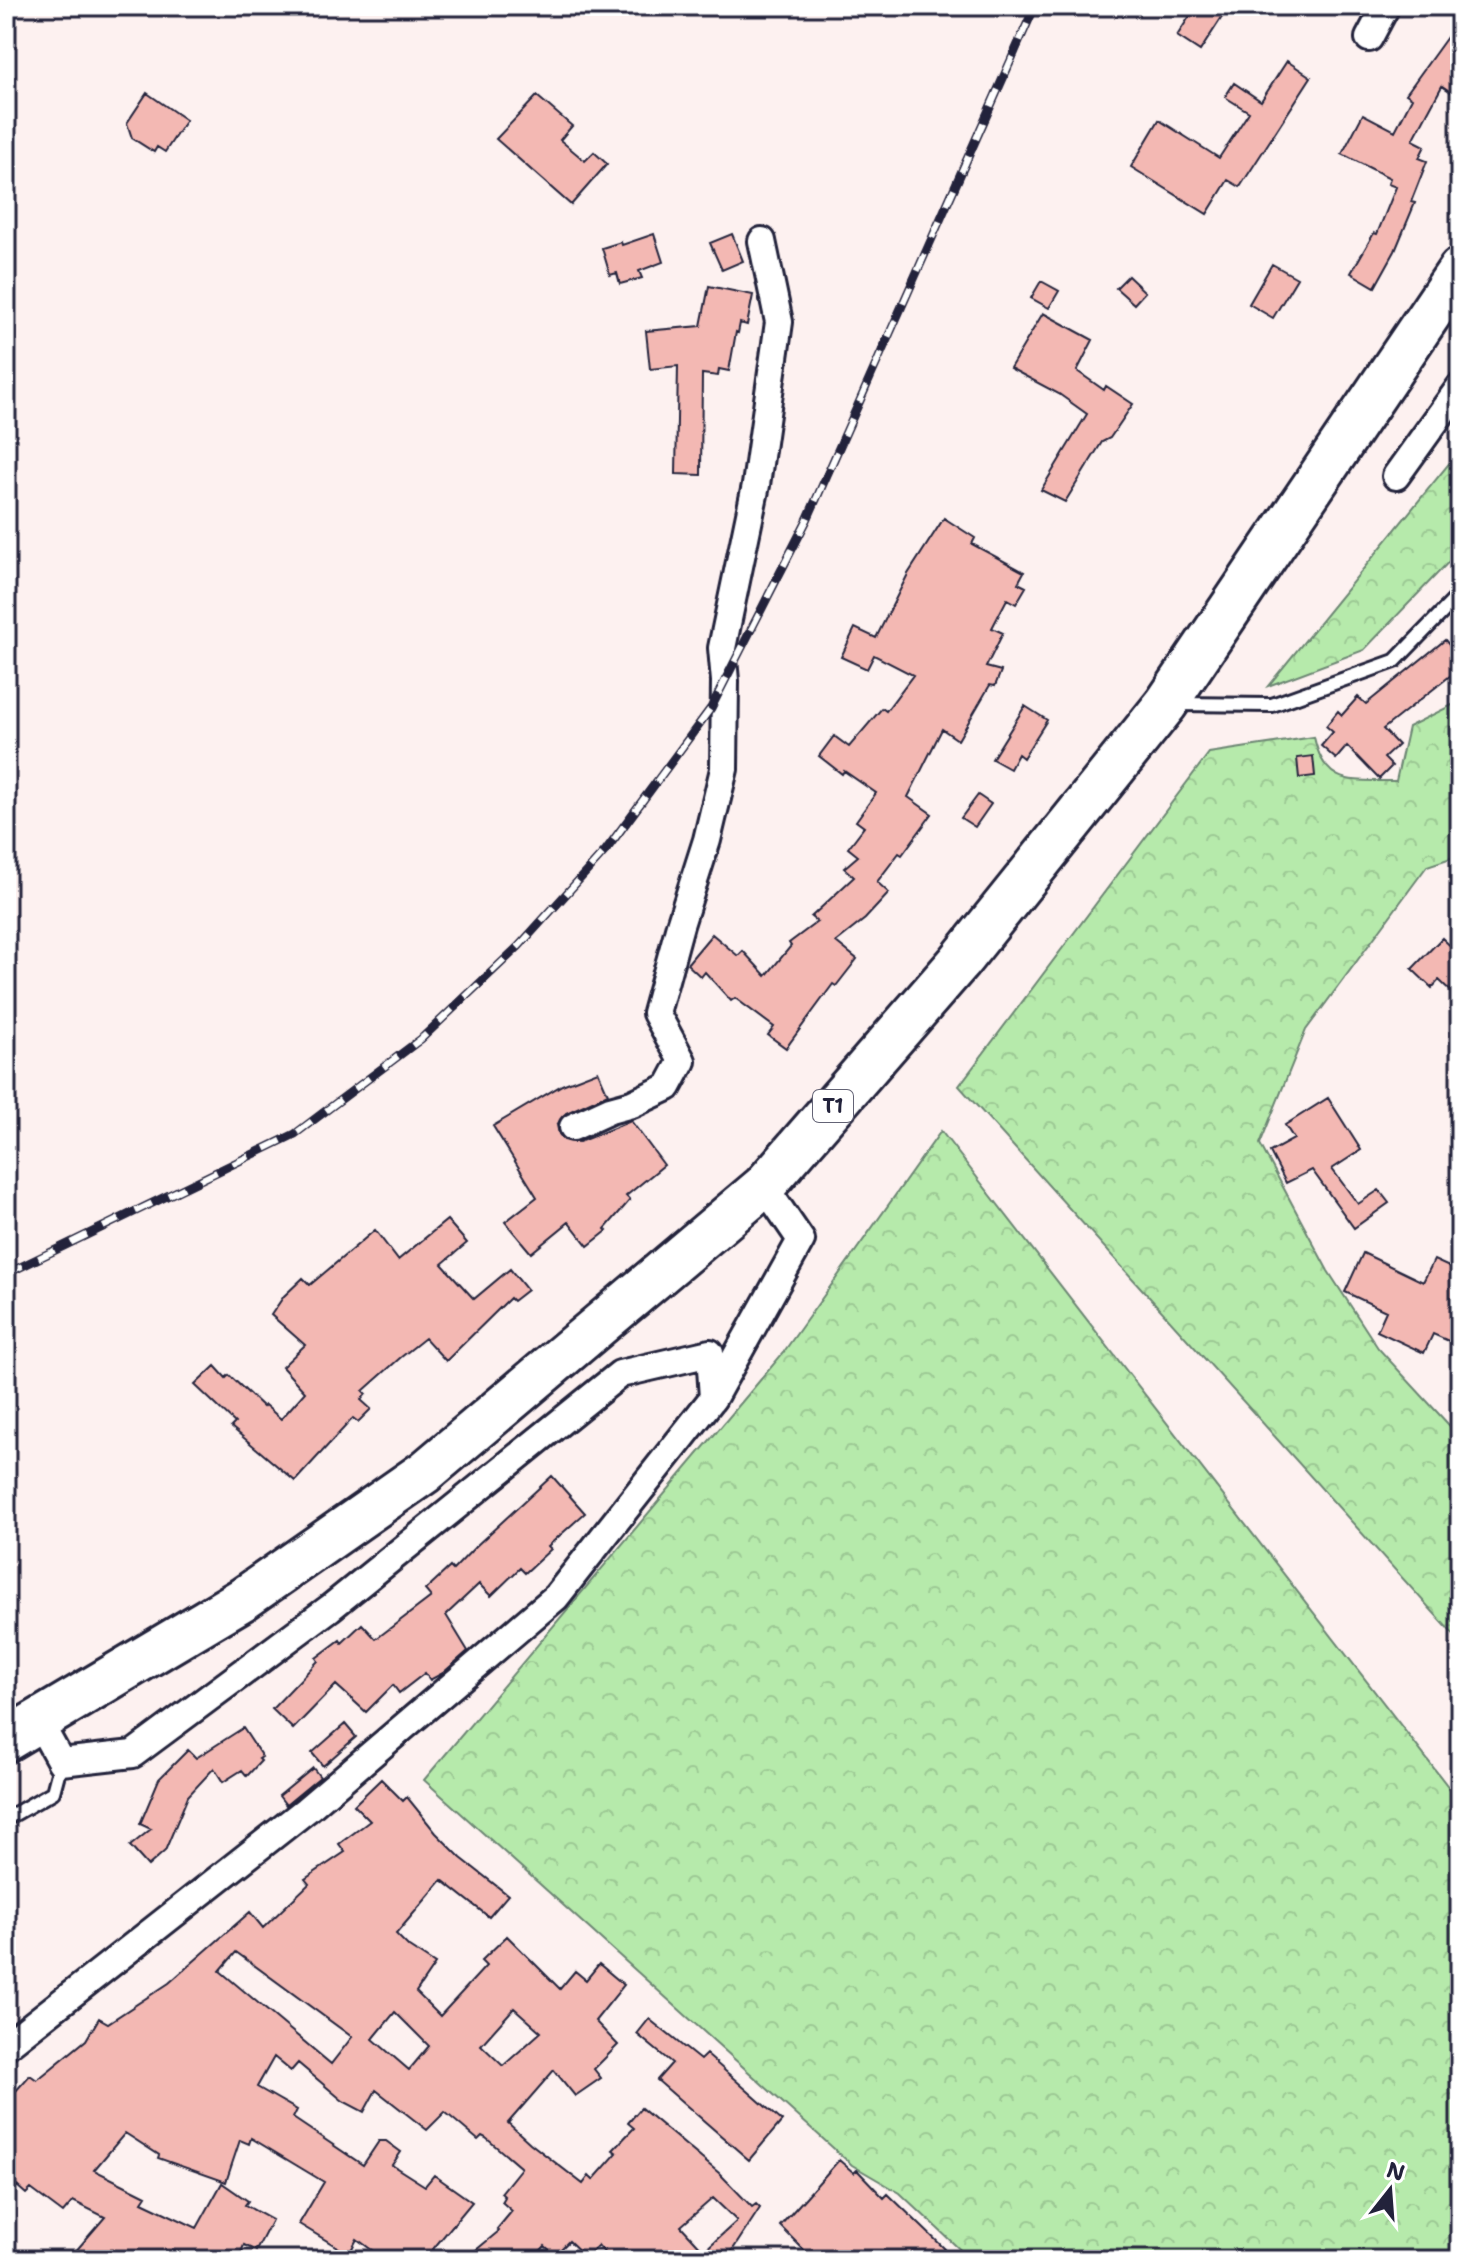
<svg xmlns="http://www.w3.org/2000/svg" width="1466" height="2266" font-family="'Shantell Sans',sans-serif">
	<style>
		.forest { fill: url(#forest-crowns); stroke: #6c8673; stroke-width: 2 }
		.building { fill: #f3b8b3; stroke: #22223b; stroke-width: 2; fill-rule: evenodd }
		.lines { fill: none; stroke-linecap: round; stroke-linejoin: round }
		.service-casing { stroke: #22223b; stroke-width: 18 }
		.minor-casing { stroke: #22223b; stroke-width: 32 }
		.trunk-casing { stroke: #22223b; stroke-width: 48 }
		.service { stroke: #fff; stroke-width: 12 }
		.minor { stroke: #fff; stroke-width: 26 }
		.trunk { stroke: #fff; stroke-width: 42 }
		.rail-casing { stroke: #22223b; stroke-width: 9 }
		.rail { stroke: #fff; stroke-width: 6; stroke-dasharray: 18; stroke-linecap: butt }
		.labels { text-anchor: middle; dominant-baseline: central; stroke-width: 6; stroke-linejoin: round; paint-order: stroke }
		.shield { fill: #fff; stroke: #646476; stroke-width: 2 }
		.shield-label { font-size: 20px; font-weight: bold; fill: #22223b }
	</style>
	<defs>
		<pattern id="forest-crowns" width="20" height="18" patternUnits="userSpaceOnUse" patternTransform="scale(2)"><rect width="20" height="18" fill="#b6eaab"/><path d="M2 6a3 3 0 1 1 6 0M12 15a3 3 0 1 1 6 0" fill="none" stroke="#9cc894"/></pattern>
	</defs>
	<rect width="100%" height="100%" fill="#fdf1f0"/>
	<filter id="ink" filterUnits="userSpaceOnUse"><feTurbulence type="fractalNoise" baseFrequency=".0125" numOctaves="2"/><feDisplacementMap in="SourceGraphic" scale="16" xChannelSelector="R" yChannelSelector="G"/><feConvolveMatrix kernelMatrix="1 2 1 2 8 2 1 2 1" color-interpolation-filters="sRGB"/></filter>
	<g filter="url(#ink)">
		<path class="forest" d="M1460,450v100l-96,100 -96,36z
			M1460,701v154l-33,11 -121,164 -46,114 68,127 50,77 82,89v205l-501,-556 250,-333 105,-16c11,51 39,43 82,44l12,-54z
			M941,1131l519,671v458h-489l-71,-67 -48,-28 -428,-385 359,-427z"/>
		<path class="building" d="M1196,6h15l13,8 -24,37 -23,-15z
			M1460,19v66l-6,9 -12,-8 -29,54 12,6 -6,12 8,3 -16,41 4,1 -20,48 -20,36 -24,-14 23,-40 3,1 19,-47 -8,-3 2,-6 -48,-24 21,-40 32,17 17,-33 -6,-4z
			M1287,61l24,16 -71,110 -12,-7 -21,34 -76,-47 28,-47 60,38 30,-46 -24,-15 9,-14 27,18z
			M147,93l39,27 -21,32 -8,-5 -3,5 -22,-14 -5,-15z
			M537,96l35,30 -12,14 25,21 9,-9 13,12 -36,41 -75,-66z
			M654,234l9,28 -24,9 3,7 -22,6 -3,-11 -7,2 -8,-27 19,-6 1,3z
			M732,234l11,27 -21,9 -12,-27z
			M1272,264l25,14 -24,40 -24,-14z
			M1128,276l17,16 -11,12 -18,-16z
			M1041,281l18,10 -10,17 -18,-10z
			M709,286l44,9 -6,30 -7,-2 -2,10 -2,-1 -7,39 -10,-2 -1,7 -16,-2 -1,101 -25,-1 2,-108 -28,3 -4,-38 55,-5z
			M1043,313l50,27 -16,31 27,19 2,-4 27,18 -23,34 -8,4 -37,60 -24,-12 46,-76 -28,-20 -49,-26z
			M944,518l31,20 -3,6 52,28 -6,11 8,4 -10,17 -9,-5 -15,29 11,5 -17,34 15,4 -6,15 -5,-1 -32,55 -16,-11 -34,68 24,17 -30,41 -3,-2 -22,29 12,11 -24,26 -29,23 21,17 -21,27 -3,-2 -47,64 -18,-13 6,-8 -39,-29 -4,3 -26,-29 -4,5 -14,-13 25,-30 26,22 5,-5 23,25 25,-30 -2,-3 28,-21 -6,-5 43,-40 -10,-9 14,-12 -10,-8 16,-21 -8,-6 20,-28 -32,-22 -2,3 -23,-18 15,-20 15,11 33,-39 4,3 27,-36 -39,-20 -7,14 -26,-12 14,-29 21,10 32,-64z
			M1445,640l15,18v10l-77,61 15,16 -14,13 8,8 -13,13 -32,-33 -11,13 -15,-13 12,-14 -7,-6 12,-15 4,4 16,-18 8,7z
			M1025,706l22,14 -24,38 -5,-4 -8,15 -18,-10z
			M1313,756l2,20 -16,2 -2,-20z
			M978,795l13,9 -16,23 -14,-9z
			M1442,938l18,17v45l-21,-20 -7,8 -20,-19z
			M598,1071l10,23 -42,19 -9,12 2,9 5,6 15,2 52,-21 33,44 -38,31 4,4 -25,29 2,2 -19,15 -19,-24 -38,31 -26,-31 32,-25 -44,-71 69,-41z
			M1328,1098l33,52 -29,19 26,35 21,-14 10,13 -35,25 -42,-58 -26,13 -16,-31 24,-13 -9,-14z
			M447,1220l20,23 -25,21 32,35 36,-30 17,21 -14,11 -3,-3 -64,63 -21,-23 -25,20 -37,33 3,3 -5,6 10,9 -13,13 -5,-4 -58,63 -64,-54 4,-4 -40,-38 20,-19 11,12 3,-3 34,32 2,-2 16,14 24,-27 -23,-25 23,-22 -34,-30 13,-19 19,-18 7,7 65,-55 23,30z
			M1363,1253l60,29 11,-22 26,12v74l-27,-12 -9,19 -47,-22 9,-20 -41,-19z
			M552,1476l33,37 -37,33 3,3 -26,24 -5,-5 -29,28 -12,-12 -33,31 22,36 -25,22 -13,7 -5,-7 -26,20 -6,-8 -27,27 -30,-27 -43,44 -21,-20 46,-48 -2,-3 24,-18 2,3 20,-19 14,15 55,-42 -6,-7 25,-23 3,3 23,-24z
			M345,1724l11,13 -33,29 -11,-13z
			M243,1728l19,29 -3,2 2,2 -14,15 -5,-6 -19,12 -9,-14 -26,28 -23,55 -17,15 -18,-20 21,-17 -11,-5 19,-45 29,-29 8,8z
			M313,1768l7,9 -34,28 -7,-9z
			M381,1779l22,22 4,-4 29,36 25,25 47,37 -19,22 -47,-37 -46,54 13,13 26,17 -19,28 24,24 46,-50 -5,-5 26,-25 53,53 15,-18 11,9 13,-16 25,21 -29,36 23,24 -24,24 7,9 -26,18 -21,-26 -46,53 22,20 53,41 6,-8 4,4 24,-27 -4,-3 21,-22 -6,-5 13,-15 78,65 33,34 4,-3 4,4 -34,52h-116l-12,-15 -12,12 -17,-16 -14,14 -10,-9 -13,14h-68l35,-29 -2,-2 15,-18 -10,-9 3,-5 -4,-4 20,-25 -35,-30 -4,-2 -4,4 -33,-28 -18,18 -51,-40 -12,22 -21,-11 -45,-38 -7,8 -17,-14 -17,30 40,23 -4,8 70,47 16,-24h7l15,11 -9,13 33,21 9,-11 38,27 -48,58h-39l-28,-21 -8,15 -50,-30 25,-42 -73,-44 -2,6 -9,-4 -14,42 -68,-24 1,-3 -34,-22 -31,37 52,26 -4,6 55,26 25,-45 26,18 -3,4 27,15 -16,31 -12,-6 -6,15h-170l37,-43 -32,-16 -10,12 -32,-24 -5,5 -9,-8 -11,13v-97l24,-27 7,5 49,-40 13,-22 9,5 61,-40 81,-71 13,16 46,-44 -4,-5 40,-27 -6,-8 31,-23 -16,-16zM236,1952l116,85 -21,27 -111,-93zM514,2008l27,24 -38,34 -22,-21zM395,2012l34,34 -20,24 -36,-31zM713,2198l24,23 -33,30 -23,-25z
			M649,2019l51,41 6,-6 76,67 -33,39 -92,-80 15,-17 -35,-29z
			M839,2160l15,13 3,-3 27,28 4,-4 57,55 -11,11h-120l-34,-34z"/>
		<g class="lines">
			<g class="service-casing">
				<path id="service" d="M1177,704l95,1 123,-44 65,-67
					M6,1819l47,-27 8,-30"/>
			</g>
			<g class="minor-casing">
				<path id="minor" d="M1369,38l17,-32
					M1396,476l64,-89
					M573,1127l37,-17 22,-6 36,-17 14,-26 -26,-48 24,-88 27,-85 17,-71 1,-88 -3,-33 34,-163 23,-163 -17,-81
					M713,1398l88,-158 -37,-54
					M6,2046l300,-236 250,-213 157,-199 -3,-45 -90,21 -290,234 -197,146 -72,8 -22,-40"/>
			</g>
			<g class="trunk-casing">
				<path id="trunk" d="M6,1740l237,-141 182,-127 339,-286 195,-224 207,-258 294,-435"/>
			</g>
			<use href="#service" class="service"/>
			<use href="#minor" class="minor"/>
			<use href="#trunk" class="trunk"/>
			<g class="rail-casing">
				<path id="rail" d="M6,1274l289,-140 126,-95 98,-93 87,-96 105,-142 96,-188 228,-514"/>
			</g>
			<use href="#rail" class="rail"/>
		</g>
	</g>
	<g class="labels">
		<rect class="shield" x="813" y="1090" width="40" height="32" rx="6"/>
		<g class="shield-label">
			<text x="833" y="1106">T1</text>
		</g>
	</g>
	<rect width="1466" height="2266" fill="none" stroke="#fff" stroke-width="32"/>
	<rect x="16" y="16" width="1434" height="2234" fill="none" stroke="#22223b" stroke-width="3" filter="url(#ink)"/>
	<g transform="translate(1390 2190) rotate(17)" stroke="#ffffff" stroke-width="6" paint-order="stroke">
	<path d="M0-6L14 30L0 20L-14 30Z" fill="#22223b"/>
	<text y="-12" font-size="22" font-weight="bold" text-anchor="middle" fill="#22223b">N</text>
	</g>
</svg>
